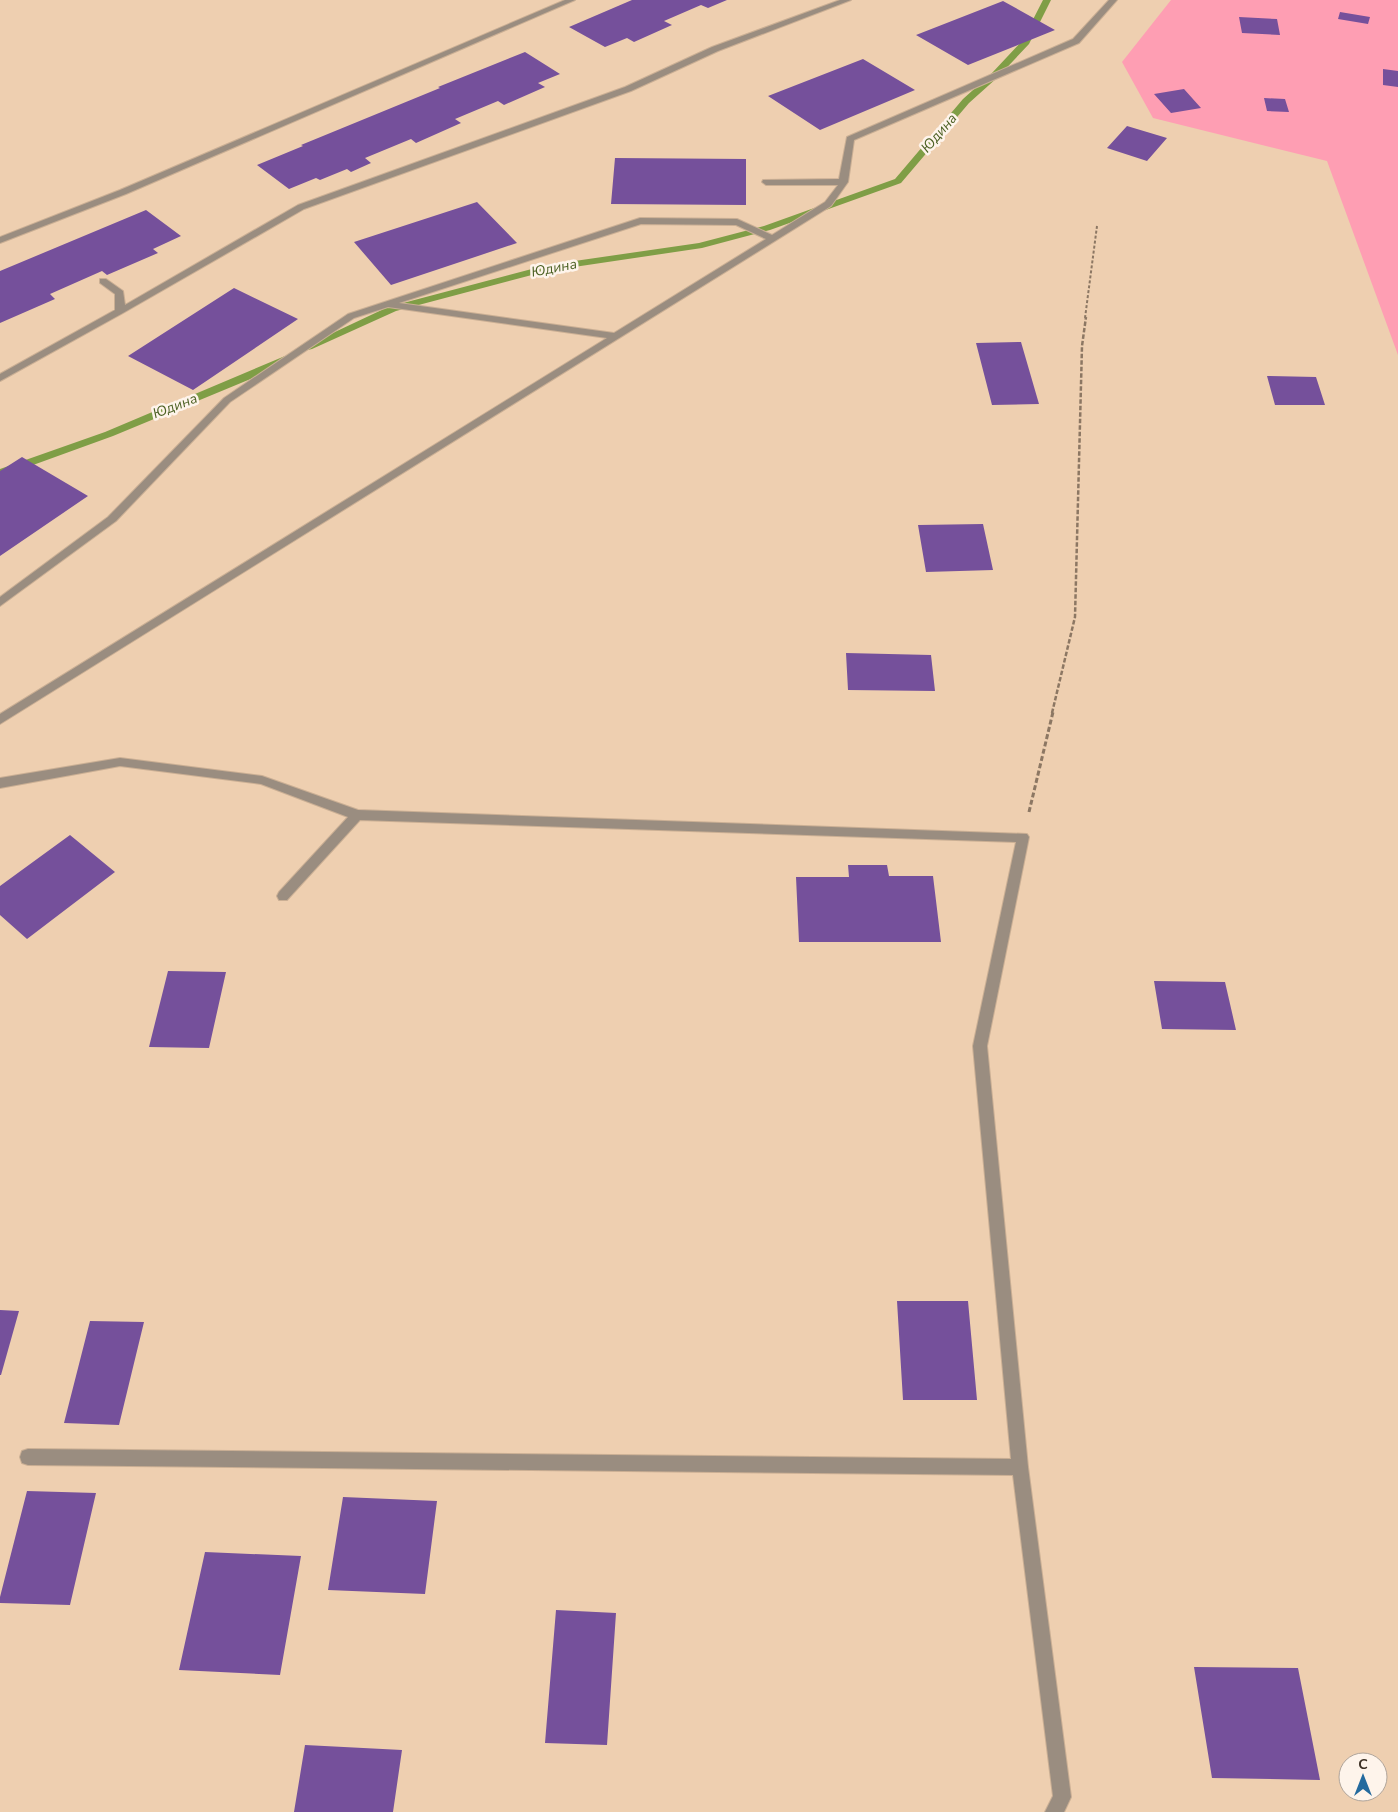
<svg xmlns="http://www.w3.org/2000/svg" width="1398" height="1812" font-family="'Nunito Sans',sans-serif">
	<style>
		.green { fill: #fe9eb3 }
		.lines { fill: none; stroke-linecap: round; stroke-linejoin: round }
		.stream { fill: #7f9e46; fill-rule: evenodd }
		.building { fill: #75509b }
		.service-casing { stroke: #caaf94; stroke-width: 2 }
		.path-far2 { stroke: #8c7763; stroke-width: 2; stroke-dasharray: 3 2; stroke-linecap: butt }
		.path-far1 { stroke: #8c7763; stroke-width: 2.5; stroke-dasharray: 4.5 2; stroke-linecap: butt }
		.path { stroke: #8c7763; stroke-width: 3; stroke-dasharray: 5 2.5; stroke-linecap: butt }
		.service { fill: #9a8d80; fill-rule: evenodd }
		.labels { text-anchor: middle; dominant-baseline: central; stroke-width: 5; stroke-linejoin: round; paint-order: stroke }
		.far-water-label { font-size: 14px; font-style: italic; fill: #4b6023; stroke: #fef4eb }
	</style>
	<rect width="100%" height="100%" fill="#eecfb0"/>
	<path class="green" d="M1171,0h227v355l-71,-194 -174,-43 -31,-56z"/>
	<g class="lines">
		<path class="stream" d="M1043,0h8l-22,44 -31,33 -29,26 -68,80 -131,47 -68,18 -155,23 -151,40 -84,38 -4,1 -5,-3 85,-40 159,-42 152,-22 65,-17 131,-47 68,-80 29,-26 30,-32z
			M285,356l5,3 -1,2 -19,10 -157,65 -113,41v-8l105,-37z"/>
	</g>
	<path class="building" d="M632,0h95l-19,8 -7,-3 -37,16 8,4 -38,17 -7,-4 -22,9 -36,-20z
		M1003,1l52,29 -87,35 -52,-30z
		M1340,12l30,5 -2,7 -30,-5z
		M1239,17l38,2 3,16 -38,-2z
		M525,52l35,22 -22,9 7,4 -41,18 -6,-4 -43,18 6,4 -45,20 -5,-4 -46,19 6,5 -20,9 -4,-3 -27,11 -4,-2 -27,11 -32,-24 46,-19 -2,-1 139,-57 -2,-1z
		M863,59l52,31 -95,40 -52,-34z
		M1383,69l15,2v16l-15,-2z
		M1184,89l17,19 -30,5 -17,-19z
		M1264,98l21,1 4,13 -22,-1z
		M1127,126l40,12 -20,23 -40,-13z
		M615,158l131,1v46l-135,-1z
		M477,202l40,41 -126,42 -37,-43z
		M146,210l35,26 -28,13 5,4 -51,22 -5,-4 -52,23 5,5 -55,24v-52z
		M234,288l64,31 -105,71 -65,-34z
		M1021,342l18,62 -47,1 -16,-62z
		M1267,376l49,1 9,28h-50z
		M22,457l66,39 -88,60v-85z
		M983,524l10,46 -67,2 -8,-47z
		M846,653l85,2 4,36 -87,-1z
		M70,835l45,37 -88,67 -27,-24v-29z
		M848,865h39l2,11h44l8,66h-142l-3,-65h53z
		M168,971l58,1 -17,76 -60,-1z
		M1154,981l71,1 11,48 -74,-1z
		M897,1301h71l9,99h-74z
		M0,1310l19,1 -18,64h-1z
		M90,1321l54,1 -25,103 -55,-2z
		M27,1491l69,2 -26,112 -70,-2v-6z
		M343,1497l94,4 -12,93 -97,-4z
		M205,1552l96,4 -21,119 -101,-5z
		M556,1610l60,3 -9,132 -62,-2z
		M1194,1667l104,1 22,112 -108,-2z
		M305,1745l97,5 -9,62h-99z"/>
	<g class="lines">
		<g class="service-casing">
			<path id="service" d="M565,0h10l-449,194 -126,49v-6l120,-47z
				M840,0h11l-133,51 -87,40 -327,118 -181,104 -123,68v-7l115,-64v-16l-15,-11v-4h6l17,12 2,14 173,-100 327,-118 87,-40z
				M1109,0h8l-38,43 -225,97 -6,42 -17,24 -831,518v-10l607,-376 -219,-31 -34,11 -124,84 -114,119 -116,85v-9l108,-80 116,-119 124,-84 292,-96 97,1 35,16 53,-33 13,-17h-72l-4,-3 1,-2 76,-1 8,-42 226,-98zM641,224l95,1 30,14 -152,94 -215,-30z
				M120,758l142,18 96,34 669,24 2,3 -42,209 41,421 43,330 -7,15h-19l8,-16 -40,-321 -985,-10 -6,-2 -2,-6 2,-6 6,-2 983,10 -38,-413 43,-204 -656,-22 -73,80h-8l-2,-4 2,-4 69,-75 -87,-33 -141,-18 -120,22v-10z"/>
		</g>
		<path class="path-far2" d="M1085,318l12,-92"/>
		<path class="path-far1" d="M1052,713l23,-96 7,-271 4,-29"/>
		<path class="path" d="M1029,812l24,-100"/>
		<use href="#service" class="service"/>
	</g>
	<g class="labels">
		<g class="far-water-label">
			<text transform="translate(939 133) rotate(-49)">Юдина</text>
			<text transform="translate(554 268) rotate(-11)">Юдина</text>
			<text transform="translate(175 406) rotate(-21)">Юдина</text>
		</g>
	</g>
	<g transform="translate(1363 1777)"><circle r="24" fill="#fef4eb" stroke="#b0a59b"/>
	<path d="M0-4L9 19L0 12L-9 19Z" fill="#246a9e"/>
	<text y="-8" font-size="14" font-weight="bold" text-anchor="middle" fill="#3b2f23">С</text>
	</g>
</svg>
